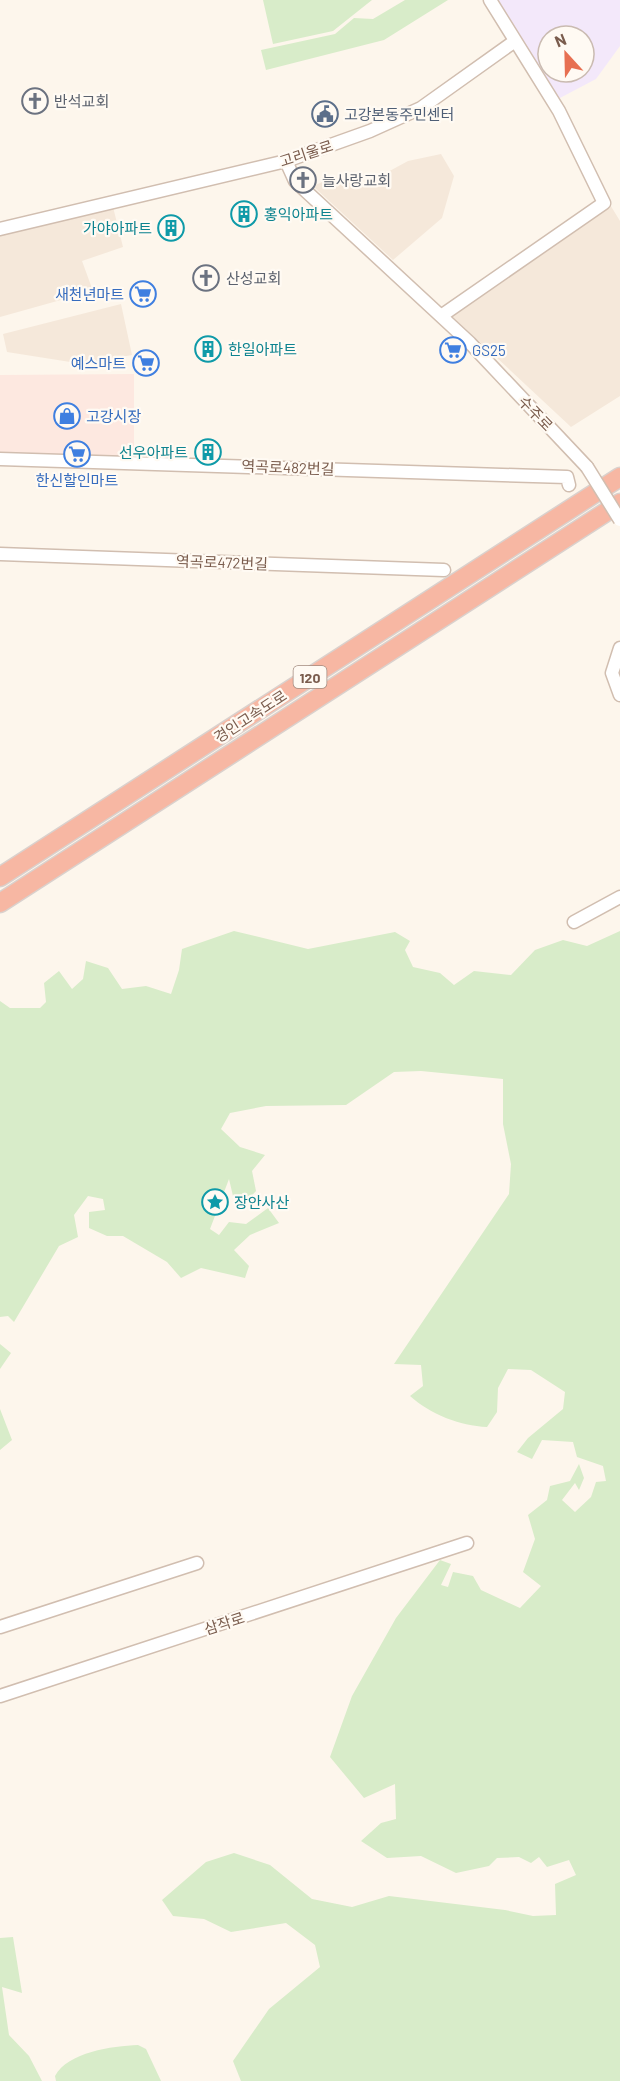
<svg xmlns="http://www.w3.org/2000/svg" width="620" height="2081" font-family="Barlow,'Noto Sans KR',sans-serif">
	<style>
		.residential { fill: #f5e8da }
		.commercial { fill: #fde8e0 }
		.education { fill: #f3e8fa; fill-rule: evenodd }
		.green { fill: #d8ecc9 }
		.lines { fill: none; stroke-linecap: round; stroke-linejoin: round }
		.minor-casing { stroke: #d1beb0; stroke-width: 15 }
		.highway-casing { stroke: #dad1cd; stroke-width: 21 }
		.minor { stroke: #fff; stroke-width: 12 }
		.highway { stroke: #f7b7a3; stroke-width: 18 }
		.minor-bridge-casing { stroke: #d1beb0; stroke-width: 15; stroke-linecap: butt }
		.minor-bridge { stroke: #fff; stroke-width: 12 }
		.labels { text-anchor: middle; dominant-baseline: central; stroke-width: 4.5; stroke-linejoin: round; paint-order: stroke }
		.shield { fill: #fffaf3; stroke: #a28b7f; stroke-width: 1.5 }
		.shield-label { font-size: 14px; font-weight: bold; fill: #7a5c4d }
		.worship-label { font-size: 15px; fill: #5b616d; stroke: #fffaf3; text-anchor: start }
		.service-label { font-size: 15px; fill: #4e5e75; stroke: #fffaf3; text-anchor: start }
		.street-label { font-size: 15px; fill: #7a5c4d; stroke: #fffaf3 }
		.culture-label { font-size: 15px; fill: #0d838f; stroke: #fffaf3; text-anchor: start }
		.shop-label { font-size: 15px; fill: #366cbe; stroke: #fffaf3; text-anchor: end }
	</style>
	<rect width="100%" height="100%" fill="#fdf6ec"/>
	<path class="residential" d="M441,154l13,22 -12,42 -49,42 -80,-74 21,-9 28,9 46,-25z
		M112,203l11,44 -41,14 11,30 -93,26v-86z
		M609,203l11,18v175l-49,31 -119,-111z
		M121,304l11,51 -49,9 -76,-12 -4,-18z"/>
	<path class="commercial" d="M134,374v87l-134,-4v-82z"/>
	<path class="education" d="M497,0h123v46l-24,33 -38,20zM548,36h36v36h-36z"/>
	<path class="green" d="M263,0h109l-39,31 -60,13z
		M405,0h43l-64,40 -118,30 -5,-20 74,-16 19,-16 19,1z
		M234,931l74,18 87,-17 15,9 -5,9 8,17 27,6 14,12 20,-14 37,4 24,-25 28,-10 24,6 33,-15v1150h-379l-8,-20 36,-52 51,-42 -5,-22 -29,-22 -55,9 -27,-13 -31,-3 -11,-16 44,-38 28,-9 36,12 42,34 40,8 37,-11 116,14 28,6 23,-1 -1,-31 21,-9 -7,-15 -22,7 -8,-10 -8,6 -12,-6 -22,1 -8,8 -33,7 -35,-17 -34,2 -26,-17 20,-18 15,-4 -1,-35 -31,14 -34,-41 22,-61 44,-78 44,-58 11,4 -10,21 7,2 5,-15 20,4 8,14 39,18 21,-22 -18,-14 12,-33 -7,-24 19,-15 3,-14 20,-5 9,-17 5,14 -5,12 -4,-7 -13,17 13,12 16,-15 5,-15 10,-1 -3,-15 -26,-9 -4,-15 -31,-2 -10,19 -15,-7 11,-14 35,-29 2,-17 -34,-22 -23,-1 -10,19 -1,24 -10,15c-27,-1 -57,-13 -77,-31l13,-10 -2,-21 -27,-1 115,-170 2,-30 -8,-40v-45l-82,-8 -27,1 -48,33 -80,1 -36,7 -9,16 19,18 25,8 -13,16 4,20 -13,14 -10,-9 -4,-17 -19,50 9,6 10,-13 17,2 22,-16 11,15 -29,12 -16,15 15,16 -4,12 -44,-10 -20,10 -14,-16 -44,-26h-16l-18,-8v-16l16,-2 -2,-11 -15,-3 -14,19 4,22 -19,9 -45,76 -6,-6 -8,1v-316l10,7h30l6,-6 -2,-19 15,-12 13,18 11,-10 3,-18 22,7 14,21 24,-3 25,8 8,-24 3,-21z
		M0,1344l11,9 -11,16z
		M0,1409l12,31 -12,10z
		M13,1937l9,56 -20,-6 7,48 20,21 13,25h-42v-143z
		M138,2045l8,4 15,32h-105l-1,-5c13,-24 57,-30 83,-31z"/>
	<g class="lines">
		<g class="minor-casing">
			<path id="minor" d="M286,161l9,20 175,162 117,124
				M0,229l286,-68 84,-30 51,-23 94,-67
				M441,316l163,-113 -45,-92 -69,-111
				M0,459l567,18 2,8
				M0,554l444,16
				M620,648l-8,25 8,22
				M574,922l46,-25
				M0,1627l197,-64
				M0,1696l467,-153"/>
		</g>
		<g class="highway-casing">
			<path id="highway" d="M0,877l620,-400
				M0,903l620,-400"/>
		</g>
		<use href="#minor" class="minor"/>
		<use href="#highway" class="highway"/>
		<g class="minor-bridge-casing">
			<path id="minor-bridge" d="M587,467l33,53"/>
		</g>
		<use href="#minor-bridge" class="minor-bridge"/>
	</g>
	<defs>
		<g id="church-ring" transform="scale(1.35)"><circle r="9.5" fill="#fffaf3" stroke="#6b7280" stroke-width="1.5"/><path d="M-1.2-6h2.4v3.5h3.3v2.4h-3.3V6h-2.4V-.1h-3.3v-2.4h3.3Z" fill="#6b7280"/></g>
		<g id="civic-ring" transform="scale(1.35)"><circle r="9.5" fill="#fffaf3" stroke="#5c6f8a" stroke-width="1.5"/><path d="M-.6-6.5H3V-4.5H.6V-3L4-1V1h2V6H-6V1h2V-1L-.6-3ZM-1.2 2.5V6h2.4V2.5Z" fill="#5c6f8a"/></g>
		<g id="building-ring" transform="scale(1.35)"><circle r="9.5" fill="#fffaf3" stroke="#0f9aa8" stroke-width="1.5"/><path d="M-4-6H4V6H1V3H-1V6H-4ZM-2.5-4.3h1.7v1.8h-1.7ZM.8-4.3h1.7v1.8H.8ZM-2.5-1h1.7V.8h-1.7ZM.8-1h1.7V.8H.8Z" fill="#0f9aa8"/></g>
		<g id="supermarket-ring" transform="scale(1.35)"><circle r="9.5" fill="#fffaf3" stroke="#3f7fe0" stroke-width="1.5"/><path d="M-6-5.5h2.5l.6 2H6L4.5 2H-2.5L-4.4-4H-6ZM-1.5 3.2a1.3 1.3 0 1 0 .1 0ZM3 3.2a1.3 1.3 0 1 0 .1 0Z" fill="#3f7fe0"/></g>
		<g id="shop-ring" transform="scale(1.35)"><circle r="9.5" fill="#fffaf3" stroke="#3f7fe0" stroke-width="1.5"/><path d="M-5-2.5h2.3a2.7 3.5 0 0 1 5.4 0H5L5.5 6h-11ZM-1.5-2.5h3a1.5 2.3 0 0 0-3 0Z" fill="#3f7fe0"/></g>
		<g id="sight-ring" transform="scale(1.35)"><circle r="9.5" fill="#fffaf3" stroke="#0f9aa8" stroke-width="1.5"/><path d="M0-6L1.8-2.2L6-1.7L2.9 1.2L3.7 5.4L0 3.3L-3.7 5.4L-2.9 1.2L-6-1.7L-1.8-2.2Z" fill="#0f9aa8"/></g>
	</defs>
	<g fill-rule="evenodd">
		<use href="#church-ring" x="35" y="101"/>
		<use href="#civic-ring" x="325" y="114"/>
		<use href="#church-ring" x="303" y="180"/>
		<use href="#building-ring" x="244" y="214"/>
		<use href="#building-ring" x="171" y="228"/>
		<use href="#church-ring" x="206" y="278"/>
		<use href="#supermarket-ring" x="143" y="294"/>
		<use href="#building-ring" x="208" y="349"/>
		<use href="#supermarket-ring" x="453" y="350"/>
		<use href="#supermarket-ring" x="146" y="363"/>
		<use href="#shop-ring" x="67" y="416"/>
		<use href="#building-ring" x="208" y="452"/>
		<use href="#supermarket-ring" x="77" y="454"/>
		<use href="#sight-ring" x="215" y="1202"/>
	</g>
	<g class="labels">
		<rect class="shield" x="293.5" y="666" width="33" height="22" rx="4.5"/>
		<g class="shield-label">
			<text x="310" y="677">120</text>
		</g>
		<g class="worship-label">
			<text x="54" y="101">반석교회</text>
			<text x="322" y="180">늘사랑교회</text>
			<text x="226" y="278">산성교회</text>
		</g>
		<g class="service-label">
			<text x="344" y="114">고강본동주민센터</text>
		</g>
		<g class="street-label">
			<text transform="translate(306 153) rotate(-18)">고리울로</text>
			<text transform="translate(536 413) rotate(46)">수주로</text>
			<text transform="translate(288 467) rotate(2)">역곡로482번길</text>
			<text transform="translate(222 562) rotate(2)">역곡로472번길</text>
			<text transform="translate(250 716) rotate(-33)">경인고속도로</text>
			<text transform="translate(224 1623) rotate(-18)">삼작로</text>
		</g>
		<g class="culture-label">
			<text x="264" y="214">홍익아파트</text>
			<text x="152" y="228" text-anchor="end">가야아파트</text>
			<text x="228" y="349">한일아파트</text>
			<text x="188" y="452" text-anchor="end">선우아파트</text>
			<text x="234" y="1202">장안사산</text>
		</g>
		<g class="shop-label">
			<text x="124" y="294">새천년마트</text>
			<text x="472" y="350" text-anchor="start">GS25</text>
			<text x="126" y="363">예스마트</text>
			<text x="86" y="416" text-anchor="start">고강시장</text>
			<text x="77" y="480" text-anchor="middle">한신할인마트</text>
		</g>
	</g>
	<g transform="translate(566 54) rotate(338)"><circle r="28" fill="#fffaf3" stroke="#cabbb1" stroke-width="1.5"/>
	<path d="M0-4.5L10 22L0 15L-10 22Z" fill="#e76f51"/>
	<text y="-9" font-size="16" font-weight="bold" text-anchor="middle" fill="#7a5c4d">N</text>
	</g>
</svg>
